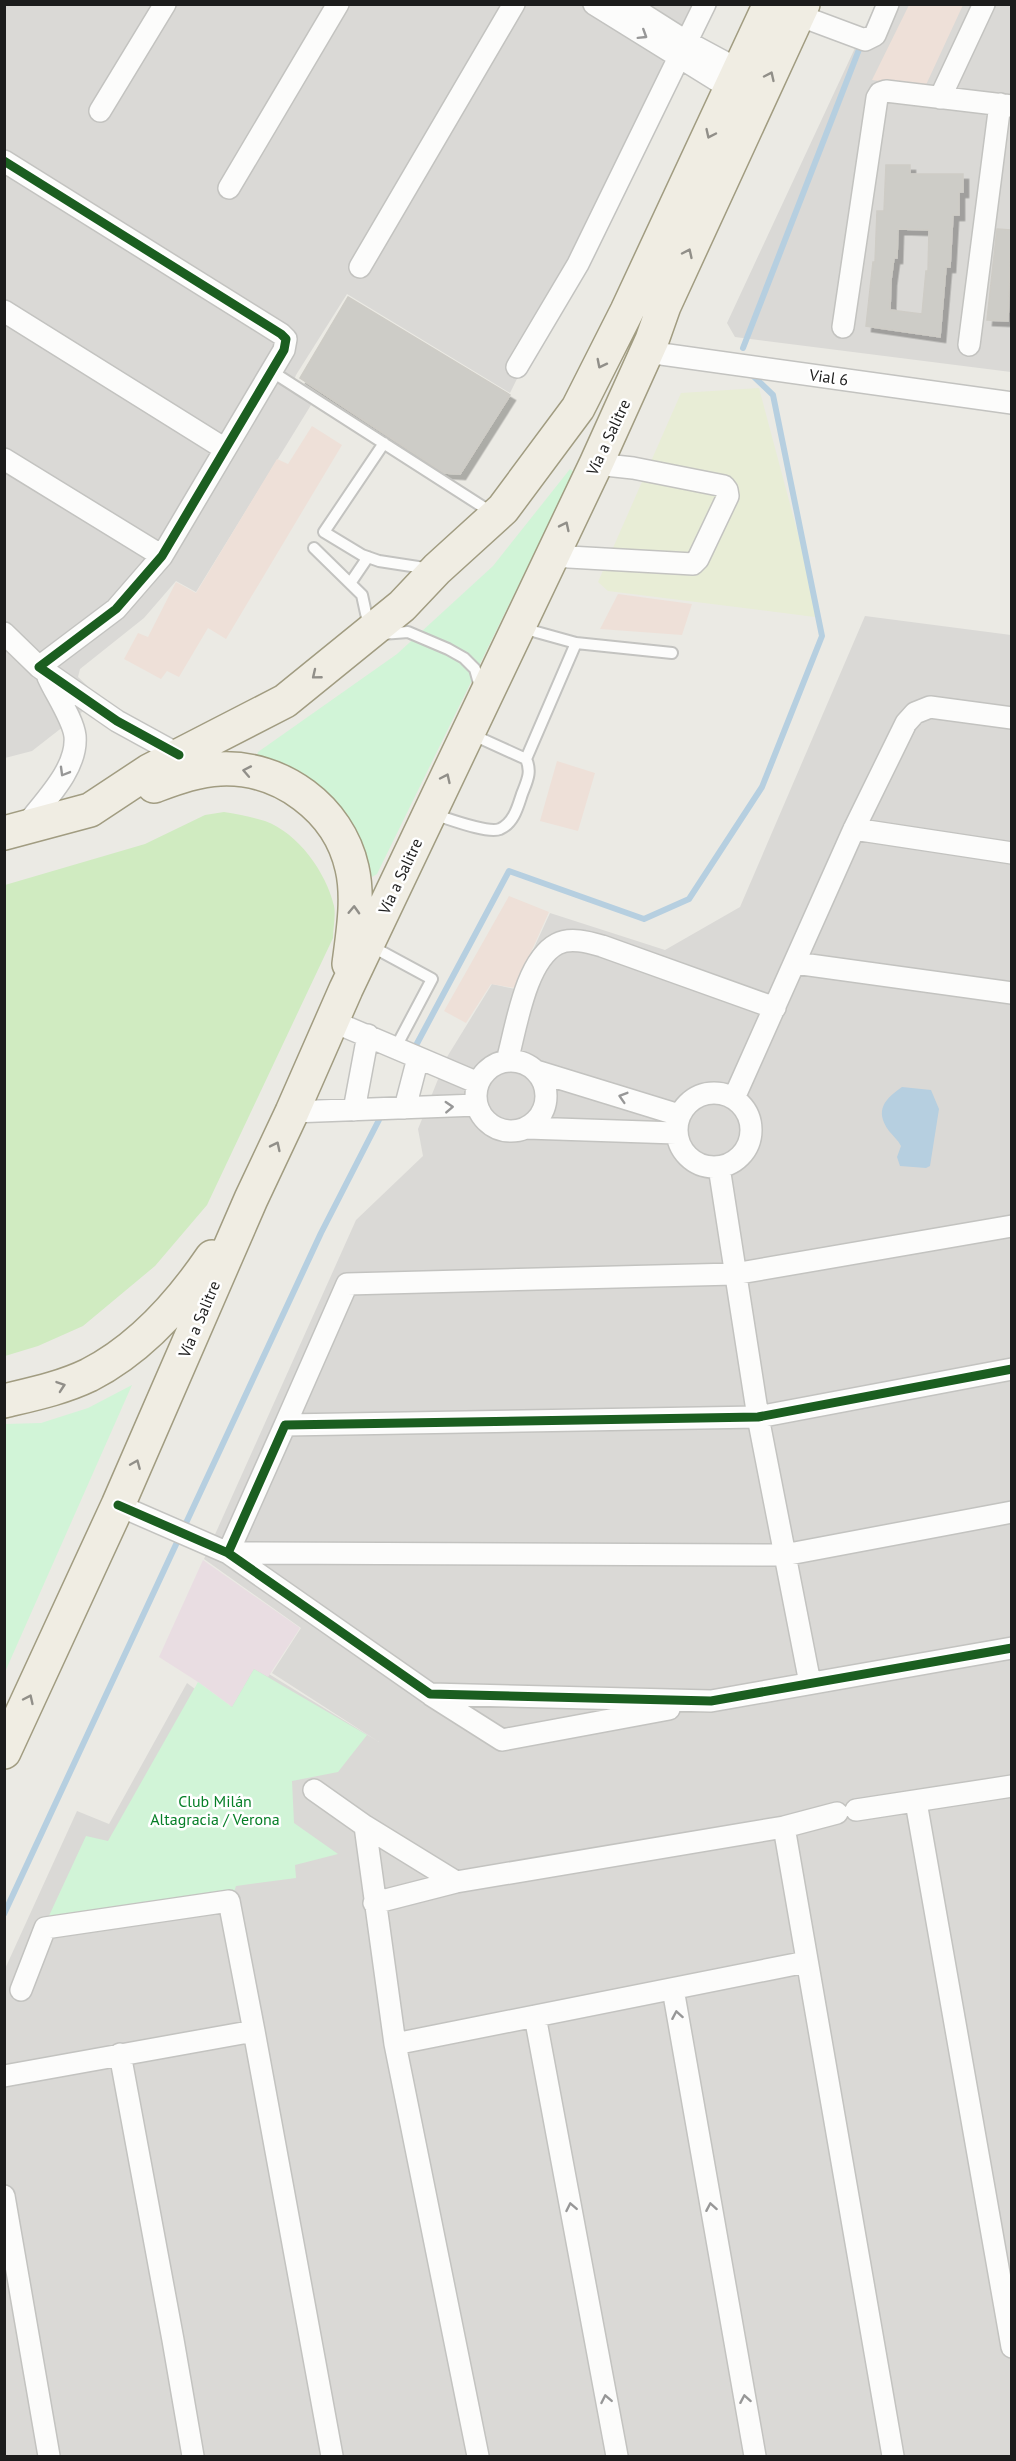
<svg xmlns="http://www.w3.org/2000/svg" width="1016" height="2461" font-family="'PT Sans',sans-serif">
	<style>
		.residential { fill: #dad9d6 }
		.commercial { fill: #eee0d8 }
		.industrial { fill: #e9dde2 }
		.farmland { fill: #e8edd6 }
		.grass { fill: #d0ebc1 }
		.park { fill: #d1f4d7 }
		.water { fill: #b6cfe0 }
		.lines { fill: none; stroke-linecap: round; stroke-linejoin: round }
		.stream { stroke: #b6cfe0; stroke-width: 6 }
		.building { fill: #cdccc7; stroke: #ceccc6; stroke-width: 1.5; fill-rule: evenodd; filter: url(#shadow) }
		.service-casing { stroke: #c3c3c0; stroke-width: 14 }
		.minor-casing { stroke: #c3c3c0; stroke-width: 24 }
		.primary-casing { stroke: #a19c81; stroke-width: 36 }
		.service { stroke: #fcfcfb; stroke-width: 10 }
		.minor { stroke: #fcfcfb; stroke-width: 21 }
		.primary { stroke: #f0ede3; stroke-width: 33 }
		.cycleway-casing { stroke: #fff; stroke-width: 13 }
		.cycleway { stroke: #1b5e20; stroke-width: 9 }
		.oneway { stroke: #979797 }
		.oneway2 { stroke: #918f89 }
		.labels { text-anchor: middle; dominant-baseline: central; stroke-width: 5; stroke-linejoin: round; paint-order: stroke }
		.street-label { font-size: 16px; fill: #1c1c1c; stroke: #fff }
		.park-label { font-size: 16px; fill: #067f27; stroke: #fff }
	</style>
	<defs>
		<filter id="shadow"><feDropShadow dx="5.5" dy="5.5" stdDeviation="0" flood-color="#0004"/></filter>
	</defs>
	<rect width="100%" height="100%" fill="#ebeae4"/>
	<path class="residential" d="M5,5h697l-192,388 -163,-99 -51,81 -5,13 20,17 -115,187 -20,-11 -32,37 -64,51 -2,8 22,21 -68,53 -27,7z
		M875,5h136v367l-276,-35 -8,-14z
		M865,616l146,19v1821h-1006l-1,-485 73,-160 32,13 78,-141 40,30 24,-50 128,79 -107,-69 29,-45 -97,-69 152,-339 67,-64 -5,-27 29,-72 45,-73 23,5 35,-76 115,37 75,-43z"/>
	<path class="commercial" d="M909,5h54l-38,82 -53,-7z
		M312,426l30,19 -116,194 -18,-11 -29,49 -12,-6 -6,8 -37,-20 14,-26 10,4 28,-55 20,11 81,-134 11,5z
		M618,594l74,10 -10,31 -82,-6z
		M557,761l38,12 -17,58 -38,-10z
		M509,896l40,16 -34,76 -24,-4 -25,39 -22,-12z"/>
	<path class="industrial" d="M203,1560l97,68 -32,49 -14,-8 -22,38 -34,-25 -39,-25z"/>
	<path class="farmland" d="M759,388l55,206 1,23 -207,-26 -10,-9 83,-189z"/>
	<path class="grass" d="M224,812c13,2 28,5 41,9 33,12 61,51 69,85 2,9 -1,22 -1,32l-126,267 -52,61 -72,60 -45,20 -33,10v-471l140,-41 60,-29z"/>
	<path class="park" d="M570,469l4,3 -197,402 -5,3 -19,-46 -98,-70 3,-9 139,-98 96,-88z
		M132,1385l-127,287v-248l36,-1 47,-15z
		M254,1669l113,66 -29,37 -46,9 2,42 44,31 -43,11 1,13 -60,8 -3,9 -185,23 38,-82 22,5 90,-159 34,25z"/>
	<path class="water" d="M902,1087l29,3 8,19 -9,57 -4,2 -26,-2 -3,-9 4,-11c-3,-6 -8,-10 -12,-15 -15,-21 -4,-32 13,-44z"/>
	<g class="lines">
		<path class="stream" d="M743,348l117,-301
			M413,1051l96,-180 135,48 45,-20 73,-112 60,-151 -49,-241 -24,-23
			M4,1914l317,-681 61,-119"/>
	</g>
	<path class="building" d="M886,165h24v9h53v18h-4v23h-6l-3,52h-4l-6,70 -74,-11 7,-64h2l2,-51h7zM898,229l31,1 -1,41h-2l-4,43 -32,-4 1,-30 3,-22h3z
		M997,229l14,1 -3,91 -21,-1z
		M348,297l162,98 -50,79 -16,-1 -144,-95z"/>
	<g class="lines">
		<g class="service-casing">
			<path id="service" d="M271,371l223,143
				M384,443l-60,89 38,23 17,6 52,8
				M314,548l48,47 7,32
				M351,582l17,-25
				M522,628l54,15 -50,116
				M382,634l26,-2 40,17 16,9 11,11 5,18
				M576,643l96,10
				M433,814c14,4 54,20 67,15 14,-6 18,-23 22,-35 5,-13 10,-22 4,-35l-55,-25
				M371,946l61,33 -36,68"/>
		</g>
		<g class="minor-casing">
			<path id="minor" d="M594,4l137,85
				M627,4l60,38 52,28
				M798,15l67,25 10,-5 13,-31
				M940,98l44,-94
				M100,111l65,-107
				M4,161l277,173 5,5 -2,11 -122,206 -46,53 -77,58 78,54 62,34
				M229,188l109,-184
				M360,267l154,-263
				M4,311l221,138
				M843,327l34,-229 3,-5 6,-2 126,15
				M969,345l31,-241
				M647,352l365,51
				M517,367l61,-103 127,-260
				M4,459l158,97
				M551,556l142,8 5,-5 30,-63 -1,-6 -3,-4 -91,-18 -37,-4
				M4,633l35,34
				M24,828c18,-25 54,-58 51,-92 -2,-17 -20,-43 -27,-59
				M854,829l158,24
				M795,963l217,30
				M332,1021l146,62
				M476 1096a35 35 0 1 1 70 0a35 35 0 1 1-70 0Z
				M507,1061c9,-32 18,-100 50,-117 13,-7 31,-2 45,2l173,62
				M536,1071l143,44
				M677 1130a37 37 0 1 1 74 0a37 37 0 1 1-74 0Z
				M734,1098l120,-269 52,-106 9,-10 15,-6 82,11
				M405,1108l13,-50
				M354,1110l14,-75
				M292,1112l185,-7
				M527,1128l149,5
				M719,1167l39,250 52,266
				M285,1425l62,-141 387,-10 278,-48
				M118,1505l110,48 202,141 281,7 301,-53
				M228,1553l57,-128 473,-8 254,-48
				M228,1553l556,2 228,-43
				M431,1695l71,45 167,-31
				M314,1790l51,36 30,218 83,412
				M916,1802l96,545
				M856,1810l156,-24
				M365,1826l91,56 -82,21
				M784,1827l109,629
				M456,1882l328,-55 53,-14
				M673,1989l82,467
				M535,2016l82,440
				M254,2031l78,425
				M395,2044l411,-82
				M120,2054l53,286 20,116
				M4,2076l250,-45 -25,-130 -184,27 -24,62
				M4,2196l45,260"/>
		</g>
		<g class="primary-casing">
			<path id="primary" d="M154,786c22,-8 43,-16 66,-17 61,-3 119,40 132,99 7,30 1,65 -3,96
				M4,833l86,-23 59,-39 136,-70 117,-95 35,-37 66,-60 75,-101 49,-97 143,-307
				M4,1401c29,-7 58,-13 85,-26 51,-26 91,-71 123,-118
				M4,1752l114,-247 133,-306 41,-87 54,-123 250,-525 56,-124 12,-34 139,-302"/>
		</g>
		<use href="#service" class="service"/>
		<use href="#minor" class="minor"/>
		<use href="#primary" class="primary"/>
		<g class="cycleway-casing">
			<path id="cycleway" d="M4,161l277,173 5,5 -2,11 -122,206 -46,53 -77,58 78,54 62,34
				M118,1505l110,48 202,141 281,7 301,-53
				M228,1553l57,-128 473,-8 254,-48"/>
		</g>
		<use href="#cycleway" class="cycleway"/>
	</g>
	<defs><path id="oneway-chevron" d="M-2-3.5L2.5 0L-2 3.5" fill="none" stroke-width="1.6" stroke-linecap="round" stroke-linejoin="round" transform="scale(1.5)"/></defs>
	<g class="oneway">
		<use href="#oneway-chevron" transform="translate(643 35) rotate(32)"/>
		<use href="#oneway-chevron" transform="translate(64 772) rotate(120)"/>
		<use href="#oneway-chevron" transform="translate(623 1097) rotate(-163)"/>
		<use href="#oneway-chevron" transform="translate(449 1107) rotate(-3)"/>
		<use href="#oneway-chevron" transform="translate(677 2015) rotate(-100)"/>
		<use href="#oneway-chevron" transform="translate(571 2207) rotate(-101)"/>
		<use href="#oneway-chevron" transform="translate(711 2207) rotate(-100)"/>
		<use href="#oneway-chevron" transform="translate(606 2399) rotate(-101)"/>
		<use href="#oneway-chevron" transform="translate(745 2399) rotate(-100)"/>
	</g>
	<g class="oneway2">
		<use href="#oneway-chevron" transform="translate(770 76) rotate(-65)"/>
		<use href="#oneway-chevron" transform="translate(710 134) rotate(115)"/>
		<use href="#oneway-chevron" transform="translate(688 253) rotate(-65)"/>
		<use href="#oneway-chevron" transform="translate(601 364) rotate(117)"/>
		<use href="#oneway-chevron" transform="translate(565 526) rotate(-64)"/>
		<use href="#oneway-chevron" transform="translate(316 675) rotate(141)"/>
		<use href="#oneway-chevron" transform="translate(247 771) rotate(-169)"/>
		<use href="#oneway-chevron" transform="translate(446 778) rotate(-65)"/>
		<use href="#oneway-chevron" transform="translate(354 910) rotate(-88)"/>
		<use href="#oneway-chevron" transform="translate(276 1146) rotate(-64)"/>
		<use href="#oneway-chevron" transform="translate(61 1386) rotate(-19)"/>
		<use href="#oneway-chevron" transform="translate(136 1464) rotate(-67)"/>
		<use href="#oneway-chevron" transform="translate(29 1699) rotate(-65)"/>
	</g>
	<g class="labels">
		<g class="street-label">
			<text transform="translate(829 377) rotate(8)">Vial 6</text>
			<text transform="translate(608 437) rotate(-65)">Vía a Salitre</text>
			<text transform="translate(400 876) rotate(-65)">Vía a Salitre</text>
			<text transform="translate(199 1319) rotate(-67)">Vía a Salitre</text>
		</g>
		<g class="park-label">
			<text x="215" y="1801">Club Milán<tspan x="215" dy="18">Altagracia / Verona</tspan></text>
		</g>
	</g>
	<rect width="1016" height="2461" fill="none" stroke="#1c1c1c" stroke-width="12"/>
</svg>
